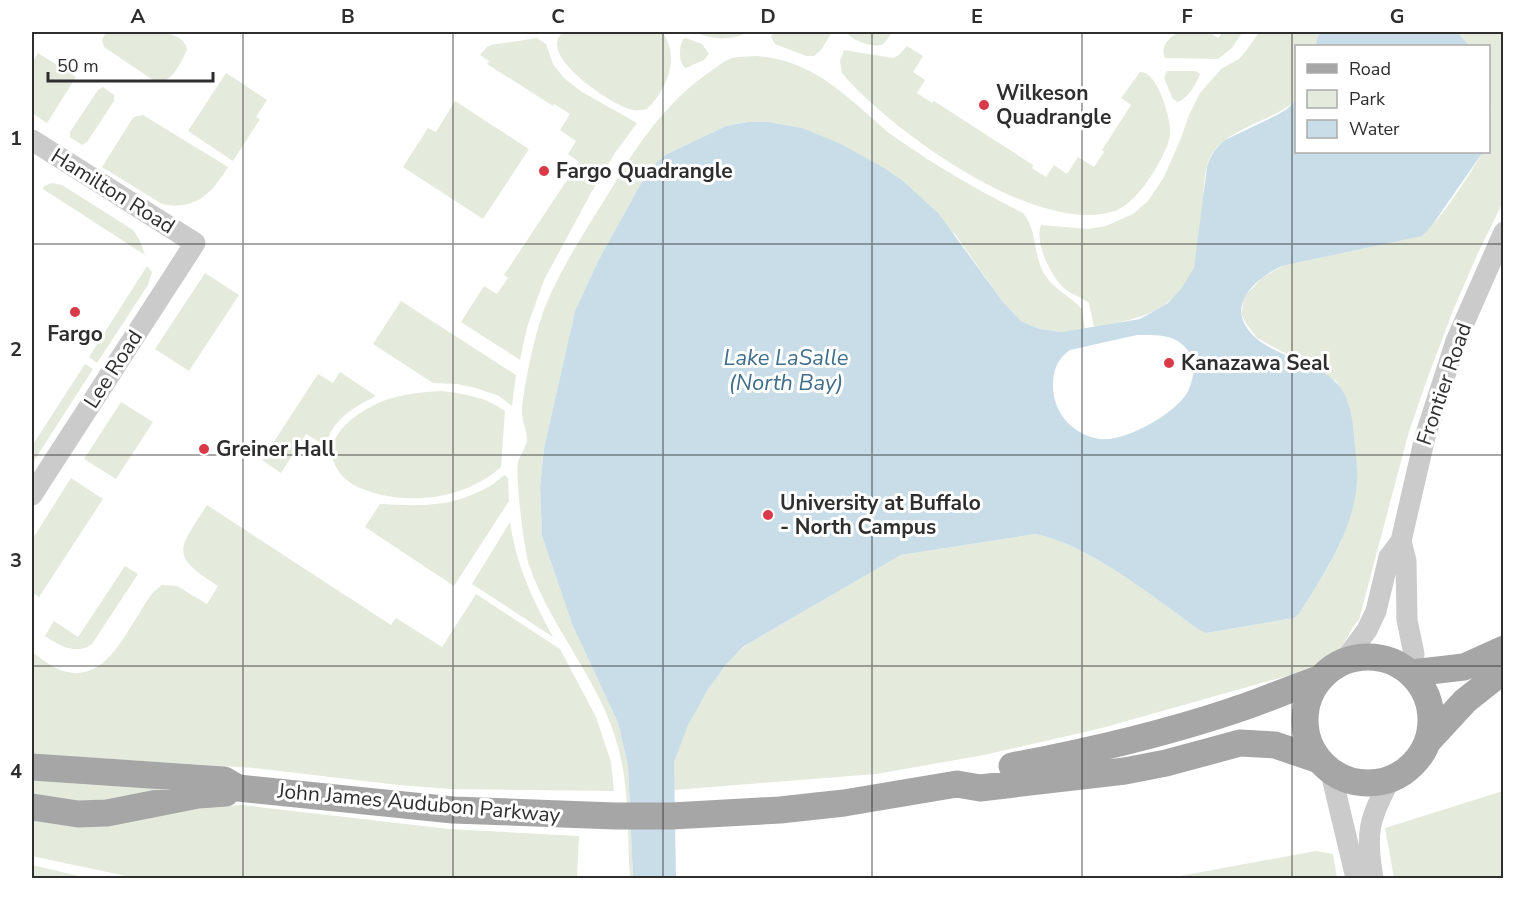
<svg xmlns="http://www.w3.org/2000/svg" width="1535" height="910" font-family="'Nunito Sans',sans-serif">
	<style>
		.green { fill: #e4eadc }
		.water { fill: #c9dde9; fill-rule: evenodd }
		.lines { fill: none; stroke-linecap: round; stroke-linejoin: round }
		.minor { stroke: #cbcbcb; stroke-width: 21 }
		.major { stroke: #a6a6a6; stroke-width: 27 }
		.grid { fill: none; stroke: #2e2e2e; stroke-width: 1.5; stroke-opacity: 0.55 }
		.poi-dot { fill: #da3a47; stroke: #fff; stroke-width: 2 }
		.labels { text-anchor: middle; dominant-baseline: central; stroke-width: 6; stroke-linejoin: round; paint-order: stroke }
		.poi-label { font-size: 21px; font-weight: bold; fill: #2e2e2e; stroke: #fff; text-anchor: start }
		.street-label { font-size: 21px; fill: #2e2e2e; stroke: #fff }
		.water-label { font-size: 22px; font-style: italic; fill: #416e8b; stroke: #fff }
		.neatline { fill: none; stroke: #2e2e2e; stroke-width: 2 }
		.grid-label { font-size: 20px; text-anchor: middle; font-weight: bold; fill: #2e2e2e }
	</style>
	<rect width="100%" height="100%" fill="#fff"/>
	<path class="green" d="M106,32c20,-1 78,-8 81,18 -6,12 -15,34 -31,32l-52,-35 -2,-7z
		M563,32h99c19,25 5,57 -15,77 -5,1 -9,2 -14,1 -20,-4 -77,-43 -76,-66 0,-5 3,-9 6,-12z
		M695,32h53c-16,9 -36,8 -53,0z
		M773,32h59l-11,18 -7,6h-8l-31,-12 -4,-7z
		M847,32h45c-3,4 -5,9 -9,12 -9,5 -33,-4 -36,-12z
		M1179,32h30l9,6 5,-6 19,1 -10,15 -14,11 -53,-1c-5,-12 4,-21 14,-26z
		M1259,32h61l-5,14h-19v54c-23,22 -72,28 -86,58 -6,12 -6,31 -7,45 -3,21 -4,43 -9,64 -3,10 -10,19 -17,27 -24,24 -51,27 -83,33l-5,-24c-7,-6 -17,-8 -24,-14 -14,-12 -31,-47 -24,-64l47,4 18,-3 27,-12 15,-13 16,-24 17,-39 8,-23 11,-22 21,-24 18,-10 7,-8z
		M1457,32h46v170l-25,51 -24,55 -28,74 -18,53 -49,185c-10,9 -13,25 -24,35 -6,5 -14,8 -20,13l-213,60 -118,27 -108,19 -202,16c0,-9 -2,-19 0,-28 5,-31 44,-94 69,-114 6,-5 13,-9 20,-13l138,-80 134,-21c53,10 120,64 164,96l7,3 88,-15 5,-4 28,-45 14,-27 11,-33 5,-27 -3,-49 -7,-34 -11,-18 -79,-43 -12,-16 -3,-7 1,-17 19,-20 20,-12 134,-29c19,-5 56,-67 67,-85h5l3,-45 -3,-12v-49h-18z
		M537,38l9,6 7,20 11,14 18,14 55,31 -22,30 -23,38 -48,89 -17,47 -7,33 -59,-38 23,-36 13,8 11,-16 -4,-3 75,-113 -11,-8 8,-13 -16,-11 10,-16 -16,-10 -1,2 -66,-42 2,-3 -9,-6 7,-8 4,-2z
		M686,38l16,6 7,10 -5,6 -18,8c-8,-5 -7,-21 -3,-29z
		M907,46l16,10 -10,16 12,8 -8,13 15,10 2,-2 99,64 -1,3 14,9 8,-12 13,9 11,-17 16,10 10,-15 -2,-2 29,-45 -10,-7 19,-26c17,-1 29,42 30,56 1,6 -1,12 -3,18 -8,20 -29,55 -50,64 -77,30 -228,-81 -275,-137l-2,-12 4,-11 49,8 6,-3z
		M38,53l38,24 -29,46 -15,-10v-49z
		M756,56c45,3 75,26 108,55 11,9 20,19 32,27 40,28 83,53 127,75 13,15 11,39 19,57 9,18 27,25 40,39l3,20 -23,3 -22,-3 -19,-8 -18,-19 -48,-68 -153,-106 -33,-6h-22l-21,4 -59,28 -18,15 -51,92 -23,50 -31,137 -4,39 2,49 30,88 46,99 10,43 5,112h-3c-3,-42 0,-89 -12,-131 -17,-66 -67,-118 -89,-182 -5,-16 -14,-88 -11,-103 2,-8 8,-13 9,-22 0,-11 -6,-20 -5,-32 3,-28 13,-75 23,-101 18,-45 50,-90 74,-131 24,-40 51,-76 89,-103 8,-5 15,-12 24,-15 7,-2 16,-1 24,-2z
		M1167,71h29l4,3c-4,10 -12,25 -23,28l-4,-3 -9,-21z
		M226,73l41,27 -11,17 4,2 -27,42 -45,-30z
		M103,87l11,8v6l-27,41 -5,3 -12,-8v-5l28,-42z
		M455,101l74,48 -46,70 -80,-52 25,-39 8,4z
		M143,115l85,52c-16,26 -32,44 -66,37l-60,-37 29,-46 3,-4z
		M52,183l10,2 71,45 6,9 6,16 -102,-66 1,-3z
		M147,266l5,6 -4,13 -51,78 -8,-6z
		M205,273l34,22 -50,76 -34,-22z
		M401,301l115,74 -4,31 -13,-10 -23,-8 -19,-4 -24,-1 -60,-39z
		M85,364l8,5 -61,95v-18z
		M340,372l36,24c-22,11 -45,24 -50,50l-20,-12 -25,39 -19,-13 56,-86 15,9z
		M442,391c23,3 44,6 63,20l-4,56c-34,31 -90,39 -133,24 -13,-4 -25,-11 -32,-24 -17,-30 24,-57 47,-66 19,-7 39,-9 59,-10z
		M121,402l32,20 -37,57 -32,-20z
		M505,475l3,3 1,23 -55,85 -89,-59 15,-23c42,2 71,4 110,-18 5,-3 10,-8 15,-11z
		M71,478l32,21 -64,98 -7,-5v-52z
		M207,505l184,120 5,-7 46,29 34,-53 84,55 36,68 15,45 3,29 -164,-2 -51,-4 -145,-17 -222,-14v-102c11,8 23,18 36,20 36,8 55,-34 71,-58 6,-10 12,-22 23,-29l15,1 30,18 11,-18c-49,-31 -40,-36 -11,-81z
		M510,522c6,43 23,78 43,115l-81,-53z
		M125,566l13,8 -46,70c-16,12 -33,1 -47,-8l9,-15 24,16z
		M32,776l96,8 43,7 -71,13 -68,-7z
		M1503,791v87h-109l-9,-50z
		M242,805l207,24 130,7 -2,41 -4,1h-438l-103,-22v-39z
		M1316,851l17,3 4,24h-168z
		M32,865l55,13h-55z"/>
	<path class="water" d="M1320,32h137l13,14h-155z
		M1296,100v52h187l-50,72 -11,12 -140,30c-30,14 -59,43 -26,72 27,23 75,25 90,59 6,15 8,34 9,49 1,12 3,25 2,37 -4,49 -33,91 -58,131l-5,4 -88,15 -7,-3c-44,-32 -111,-86 -164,-96l-134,21 -138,80 -20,12 -18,19 -18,25 -19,34 -14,37 2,116h-43l-5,-112 -10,-43 -46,-99 -30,-88 -2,-49 4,-39 31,-137 23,-50 51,-92 18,-15 59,-28 21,-4h22l33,6 39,16 43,24 19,13 36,33 64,88 18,19 19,8 22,3 78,-13 28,-16 13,-14 13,-21 13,-101c4,-12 8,-19 18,-27l52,-25 10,-6zM1137,335c28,0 44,-1 58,27 -1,10 -3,22 -8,31 -13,21 -61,49 -87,46 -27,-4 -47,-26 -47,-53 0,-16 4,-27 17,-36z"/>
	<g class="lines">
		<path class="minor" d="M32,140l163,103 -163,252
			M1401,541l5,20 1,59 7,34 -2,19
			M1345,660l22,-30 9,-19 13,-54 12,-16 24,-104 31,-96 48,-109
			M1331,773l25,105
			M1373,878c-8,-45 -4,-60 18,-100"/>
		<path class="major" d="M1305 720a63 63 0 1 1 126 0a63 63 0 1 1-126 0Z
			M1412,673l52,-6 40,-18
			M1429,740l36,-39 39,-31
			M1012,766c74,-14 148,-31 220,-55 29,-9 57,-22 87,-32
			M32,767l192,13 14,8 215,22 162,6h57l108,-6 64,-7 113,-19 23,4 145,-17 41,-8 74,-20 35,2 44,15
			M32,807l46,7 29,-1 91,-18 28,-2"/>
	</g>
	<path class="grid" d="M243,32v846M453,32v846M663,32v846M872,32v846M1082,32v846M1292,32v846M32,244h1472M32,455h1472M32,666h1472"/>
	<g class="poi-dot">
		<circle cx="984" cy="105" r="6"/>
		<circle cx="544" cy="171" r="6"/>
		<circle cx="75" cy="312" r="6"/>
		<circle cx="1169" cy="363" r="6"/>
		<circle cx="204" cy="449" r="6"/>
		<circle cx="768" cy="515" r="6"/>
	</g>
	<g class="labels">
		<g class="poi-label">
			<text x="996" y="93">Wilkeson<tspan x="996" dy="24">Quadrangle</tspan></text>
			<text x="556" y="171">Fargo Quadrangle</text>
			<text x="75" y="334" text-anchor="middle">Fargo</text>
			<text x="1181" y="363">Kanazawa Seal</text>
			<text x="216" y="449">Greiner Hall</text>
			<text x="780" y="503">University at Buffalo<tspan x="780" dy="24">- North Campus</tspan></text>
		</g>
		<g class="street-label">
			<text transform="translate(113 191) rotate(32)">Hamilton Road</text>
			<text transform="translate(113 369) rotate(-57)">Lee Road</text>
			<text transform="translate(1444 384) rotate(-71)">Frontier Road</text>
			<text transform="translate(419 803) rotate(5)">John James Audubon Parkway</text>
		</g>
		<g class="water-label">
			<text x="786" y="358">Lake LaSalle<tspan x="786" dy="25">(North Bay)</tspan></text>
		</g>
	</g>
	<rect width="1535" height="910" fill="none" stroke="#ffffff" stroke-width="66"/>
	<rect x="1295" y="45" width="195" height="108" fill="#ffffff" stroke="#ababab" stroke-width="1.5"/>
	<rect x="1307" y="64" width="30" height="9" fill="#a6a6a6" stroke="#ababab" stroke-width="1.5"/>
	<text x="1349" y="75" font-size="18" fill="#2e2e2e">Road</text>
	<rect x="1307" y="90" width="30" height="18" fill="#e4eadc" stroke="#ababab" stroke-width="1.5"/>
	<text x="1349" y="105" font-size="18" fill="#2e2e2e">Park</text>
	<rect x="1307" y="120" width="30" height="18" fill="#c9dde9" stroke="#ababab" stroke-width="1.5"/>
	<text x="1349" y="135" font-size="18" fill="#2e2e2e">Water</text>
	<path d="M48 72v9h165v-9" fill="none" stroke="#2e2e2e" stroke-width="3"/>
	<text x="57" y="72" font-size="18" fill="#2e2e2e" stroke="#ffffff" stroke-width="4.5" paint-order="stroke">50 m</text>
	<rect x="33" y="33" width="1469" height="844" class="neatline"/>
	<g class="grid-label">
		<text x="138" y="23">A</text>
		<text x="348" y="23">B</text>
		<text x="558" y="23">C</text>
		<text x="768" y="23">D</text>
		<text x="977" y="23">E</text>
		<text x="1187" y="23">F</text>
		<text x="1397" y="23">G</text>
		<text x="16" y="145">1</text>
		<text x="16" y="356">2</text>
		<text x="16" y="567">3</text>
		<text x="16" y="778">4</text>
	</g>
</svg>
